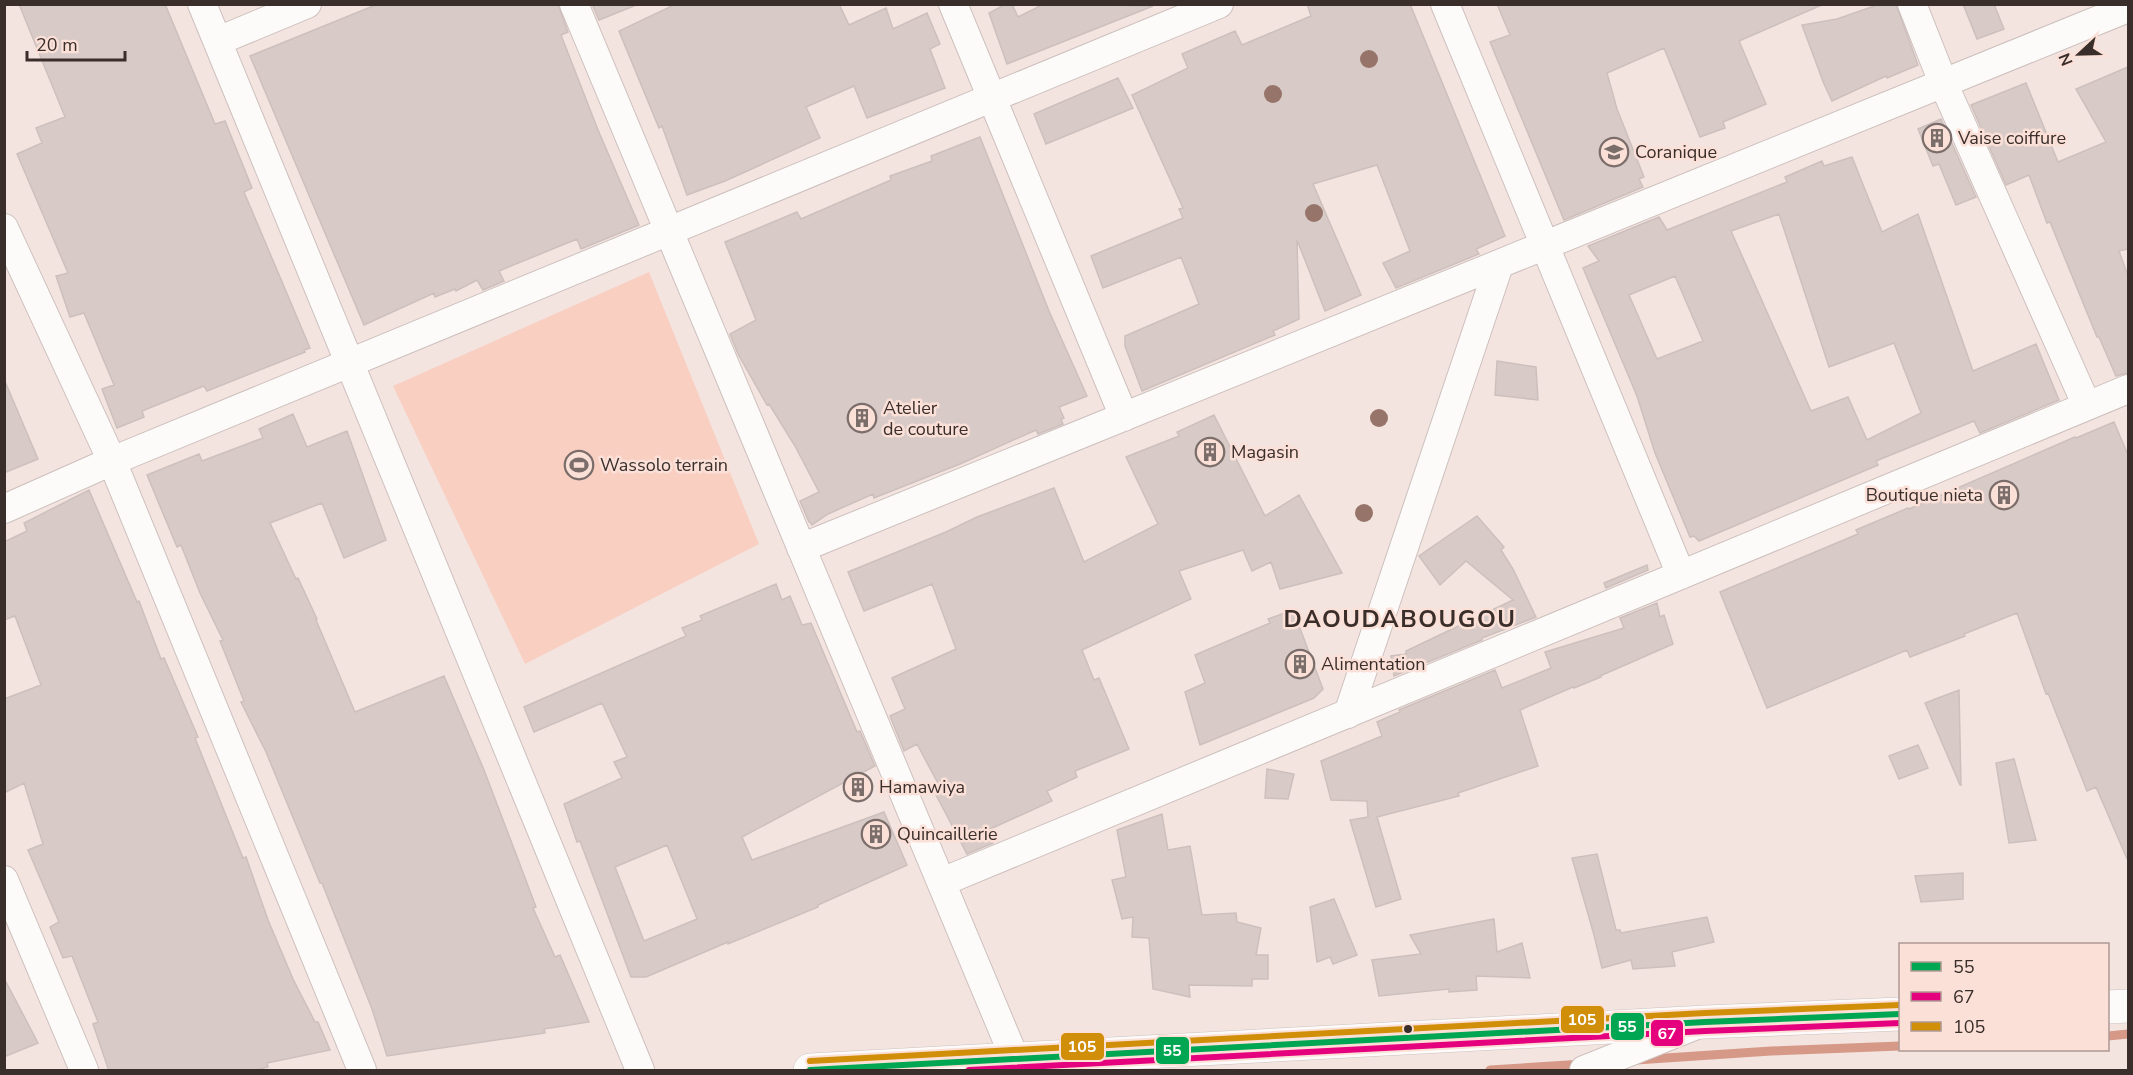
<svg xmlns="http://www.w3.org/2000/svg" width="2133" height="1075" font-family="'Nunito Sans',sans-serif">
	<style>
		.green { fill: #f9cfc2 }
		.lines { fill: none; stroke-linecap: round; stroke-linejoin: round }
		.stream { stroke: #d69987; stroke-width: 9 }
		.building { fill: #d8cac7; stroke: #cdc0bc; stroke-width: 1.5; fill-rule: evenodd }
		.minor-casing { stroke: #cdc0bd; stroke-width: 30 }
		.tertiary-casing { stroke: #cdc0bd; stroke-width: 34 }
		.minor { stroke: #fdfbfa; stroke-width: 28 }
		.tertiary { stroke: #fdfbfa; stroke-width: 33 }
		.bus-1-casing { stroke: #fbe0d8; stroke-width: 10 }
		.bus-2-casing { stroke: #fbe0d8; stroke-width: 10 }
		.bus-3-casing { stroke: #fbe0d8; stroke-width: 10 }
		.bus-1 { stroke: #00a651; stroke-width: 6 }
		.bus-2 { stroke: #e5007d; stroke-width: 6 }
		.bus-3 { stroke: #d18e08; stroke-width: 6 }
		.tree { fill: #977469 }
		.bus-dot { fill: #3a2e2a; stroke: #fbe0d8; stroke-width: 2 }
		.labels { text-anchor: middle; dominant-baseline: central; stroke-width: 5; stroke-linejoin: round; paint-order: stroke }
		.poi-label { font-size: 18px; fill: #3a2e2a; stroke: #fbe0d8; text-anchor: start }
		.district-label { font-size: 24px; font-weight: bold; letter-spacing: 1.5px; fill: #3a2e2a; stroke: #fbe0d8 }
		.line-badge { stroke: #fbe0d8; stroke-width: 2 }
		.badge-label { font-size: 16px; text-anchor: middle; font-weight: bold; fill: #fff }
	</style>
	<rect width="100%" height="100%" fill="#f3e4e0"/>
	<path class="green" d="M649,272l110,272 -234,120 -132,-278z"/>
	<g class="lines">
		<path class="stream" d="M2108,1036l20,-2
			M1636,1060l135,-9 129,-5
			M1490,1070l94,-6"/>
	</g>
	<path class="building" d="M19,4h146l50,120 10,-3 27,67 -8,4 66,156 -6,2 1,2 -98,39 -3,-5 -62,25 2,6 -27,11 -15,-39 12,-4 -30,-72 -14,4 -14,-41 12,-3 -51,-119 25,-11 -6,-15 29,-11z
		M378,4h180l10,28 -7,3 37,95 41,95 -58,24 -4,-10 -78,32 5,10 -21,9 -6,-10 -21,11 -1,-2 -20,8 -1,-4 -70,32 -114,-269z
		M592,4h42v2l-35,14z
		M676,4h163l10,21 37,-17 7,21 34,-16 13,31 -10,5 15,39 -78,30 -13,-32 -48,21 14,31 -95,43 -38,14 -25,-69 -3,2 -40,-97z
		M1006,4h6l6,13 26,-13 109,2 -146,58 -18,-51z
		M1307,4h103l95,232 -29,13 3,5 -83,34 -13,-25 27,-12 -33,-86 -64,19 48,111 -36,16 -28,-71 2,79 -26,12 2,4 -133,56 -17,-45v-10l74,-32 -18,-47 -78,31 -12,-32 92,-38 -4,-9 4,-1 -51,-113 56,-27 -6,-14 53,-23 7,14 69,-29z
		M1497,4h327l-85,37 27,63 -43,18 2,6 -25,9 -36,-89 -57,25 10,36 27,68 -5,2 4,8 -79,33 -74,-178 20,-7z
		M1880,4h16l22,61 -31,13 -1,-2 -54,25 -8,-17 -22,-59 35,-6z
		M1963,4h31l10,25 -27,10z
		M2128,67v182l-9,2 9,25v97l-12,3 -17,-39h-2l-47,-115 -3,1 -18,-48 -23,10 -35,-80 55,-22 32,79 48,-20 -30,-53z
		M1118,78l15,30 -87,36 -12,-30z
		M1941,119l35,78 -20,8 -17,-41 -6,2 -15,-37z
		M980,137l69,174 38,85 -28,11 5,11 -3,1 2,5 -25,10 -2,-4 -76,34 -86,34 -1,-4 -45,20 -16,11 -2,-3h-1l-9,-21 19,-9 -24,-46 -26,-42 -2,1 -29,-51 -8,-20 26,-14 -31,-78 72,-30 4,7 90,-39 -1,-4 42,-15 -1,-5z
		M1852,157l30,75 36,-18 55,157 63,-27 23,56 -79,33 -6,-12 -98,40 2,4 -179,76 -5,-5 -4,1 -35,-84 -18,-57 -54,-128 16,-7 -11,-15 71,-29 8,13 120,-48 -2,-5 37,-16 2,5zM1779,214l50,153 65,-24 27,70 -54,27 -19,-43 -37,14 -80,-180zM1675,276l28,65 -46,18 -28,-64z
		M1497,361l39,6 2,33 -43,-5z
		M4,379l34,80 -34,14z
		M293,414l14,33 40,-16 39,109 -42,18 -22,-55 -52,20 26,56 2,-1 19,41 -1,1 39,92 89,-36 40,94 32,84 20,53 -3,1 22,49 5,-2 29,67 -45,7 1,4 -158,23 -15,-47 -50,-126h-2l-54,-131 -25,-50 3,-1 -24,-60 3,-1 -23,-47 -19,-48 -4,2 -30,-72 52,-21 3,7 61,-23 -4,-9z
		M1214,415l51,101 34,-21 43,78 -62,16 -9,-27 -19,9 -9,-21 -64,21 12,28 -109,51 12,30 5,-2 30,71 -54,22 2,6 -30,14 5,10 -64,29 5,13 -26,11 -32,-61 7,-2 -25,-47 -13,7 -14,-35 15,-7 -13,-31 64,-29 -24,-65 -68,27 -16,-39 98,-40 31,-15 77,-29 30,74 74,-38 -32,-67 53,-21 -2,-4z
		M2114,422l14,33v406l-32,-74 -9,4 -39,-98 -2,1 -29,-81 -53,21 1,2 -55,21 -3,-7 -140,58 -47,-116 138,-58 -2,-4 52,-22 1,1 166,-72 1,1z
		M89,490l48,112 2,-1 22,58 3,-1 34,79 -3,1 48,120 3,-1 22,63 25,59 22,43h3l12,28 -63,13 1,4 -17,4h-142l-16,-47 5,-2 -26,-66 -9,2 -13,-31 9,-5 -31,-72 15,-6 -19,-61 -20,10v-94l37,-14 -26,-69 -11,4v-78l23,-11 -3,-8z
		M1477,516l27,31 -3,3 12,19 23,48 -54,21v2l-88,36 -3,-20 15,-2v-3l107,-51 -47,-39 -26,24 -21,-29z
		M1647,565l1,5 -42,18 -2,-5z
		M776,584l6,16 8,-4 12,29 9,-2 46,109 3,-1 15,35 -133,71 10,23 132,-48 23,53 -89,40v2l-90,37v-2l-82,35h-15l-51,-136 -3,1 -13,-38 58,-26 -8,-16 13,-5 -25,-54 -68,29 -10,-25 162,-71 -4,-8 20,-8 -2,-4zM667,845l30,74 -53,22 -29,-74z
		M1657,603l3,14 4,-2 9,29 -73,32 1,1 -27,11 -1,-1 -53,23 18,56 -80,27 1,3 -82,21 24,82 -25,8 -26,-87 18,-3 -1,-16 -36,-1 -10,-39 61,-25 -5,-14 23,-10 -1,-2 96,-40 7,18 49,-20 -6,-16 79,-24 -4,-10z
		M1293,610l30,79 -9,9 -114,47 -15,-53 20,-9 -10,-28 75,-32 -2,-4z
		M1959,690l2,95h-1l-35,-82z
		M1918,745l10,23 -29,11 -10,-23z
		M2014,759l22,81 -27,3 -13,-80z
		M1267,769l27,5 -6,25 -23,-1z
		M1162,814l6,36 22,-4 12,69 34,-2 1,9 24,6 -5,27h12v24h-16v7l-63,-1 1,12 -37,-8 -4,-51 -17,-1 1,-20 -11,2 -10,-39 14,-3 -9,-47z
		M1597,854l19,76h4l1,3 86,-16 7,25 -42,10 3,14 -42,3 -2,-9 -29,8 -8,-33 -22,-77z
		M1963,873v26l-42,3 -6,-26z
		M1334,899l23,56 -24,9 -3,-7 -13,5 -7,-55z
		M1494,919l3,33 25,-9 8,35 -54,-2 1,14 -28,2v-3l-70,7 -7,-36 49,-6 -11,-19z
		M4,978l34,65 -34,14z"/>
	<g class="lines">
		<g class="minor-casing">
			<path id="minor" d="M202,4l438,1066
				M574,4l441,1055
				M953,4l171,413
				M1445,4l236,571
				M1912,4l32,81 143,321
				M218,41l89,-37
				M4,228l108,233 250,609
				M4,509l108,-48 1107,-457
				M801,548l1327,-540
				M1348,714l151,-449
				M4,880l80,190
				M942,882l1186,-493
				M1584,1070l110,-44"/>
		</g>
		<g class="tertiary-casing">
			<path id="tertiary" d="M2108,1007l20,-1
				M810,1070l895,-48 195,-8"/>
		</g>
		<use href="#minor" class="minor"/>
		<use href="#tertiary" class="tertiary"/>
		<g class="bus-1-casing">
			<path id="bus-1" d="M810,1070l895,-48 195,-8"/>
		</g>
		<g class="bus-2-casing">
			<path id="bus-2" d="M969,1070l736,-39 195,-8"/>
		</g>
		<g class="bus-3-casing">
			<path id="bus-3" d="M810,1061l895,-48 195,-8"/>
		</g>
		<use href="#bus-1" class="bus-1"/>
		<use href="#bus-2" class="bus-2"/>
		<use href="#bus-3" class="bus-3"/>
	</g>
	<g class="tree">
		<circle cx="1369" cy="59" r="9"/>
		<circle cx="1273" cy="94" r="9"/>
		<circle cx="1314" cy="213" r="9"/>
		<circle cx="1379" cy="418" r="9"/>
		<circle cx="1364" cy="513" r="9"/>
	</g>
	<defs>
		<g id="building-ring" transform="scale(1.5)"><circle r="9.5" fill="#fbe0d8" stroke="#7b6e6a" stroke-width="1.5"/><path d="M-4-6H4V6H1V3H-1V6H-4ZM-2.5-4.3h1.7v1.8h-1.7ZM.8-4.3h1.7v1.8H.8ZM-2.5-1h1.7V.8h-1.7ZM.8-1h1.7V.8H.8Z" fill="#7b6e6a"/></g>
		<g id="school-ring" transform="scale(1.5)"><circle r="9.5" fill="#fbe0d8" stroke="#7b6e6a" stroke-width="1.5"/><path d="M0-5L7-2L0 1L-7-2ZM-4 1L0 2.5L4 1V4Q0 6-4 4Z" fill="#7b6e6a"/></g>
		<g id="stadium-ring" transform="scale(1.5)"><circle r="9.5" fill="#fbe0d8" stroke="#7b6e6a" stroke-width="1.5"/><path d="M0-5a6.5 5 0 1 0 0 10a6.5 5 0 1 0 0-10ZM-3.5-1.8h7v3.6h-7Z" fill="#7b6e6a"/></g>
	</defs>
	<g fill-rule="evenodd">
		<use href="#building-ring" x="1937" y="138"/>
		<use href="#school-ring" x="1614" y="152"/>
		<use href="#building-ring" x="862" y="418"/>
		<use href="#building-ring" x="1210" y="452"/>
		<use href="#stadium-ring" x="579" y="465"/>
		<use href="#building-ring" x="2004" y="495"/>
		<use href="#building-ring" x="1300" y="664"/>
		<use href="#building-ring" x="858" y="787"/>
		<use href="#building-ring" x="876" y="834"/>
	</g>
	<circle class="bus-dot" cx="1408" cy="1029" r="5"/>
	<g class="labels">
		<g class="poi-label">
			<text x="1958" y="138">Vaise coiffure</text>
			<text x="1635" y="152">Coranique</text>
			<text x="883" y="408">Atelier<tspan x="883" dy="21">de couture</tspan></text>
			<text x="1231" y="452">Magasin</text>
			<text x="600" y="465">Wassolo terrain</text>
			<text x="1983" y="495" text-anchor="end">Boutique nieta</text>
			<text x="1321" y="664">Alimentation</text>
			<text x="879" y="787">Hamawiya</text>
			<text x="897" y="834">Quincaillerie</text>
		</g>
		<g class="district-label">
			<text x="1400" y="619">DAOUDABOUGOU</text>
		</g>
	</g>
	<g class="line-badge">
		<rect x="1560" y="1005" width="45" height="29" rx="6" fill="#d18e08"/>
		<rect x="1610" y="1012" width="35" height="29" rx="6" fill="#00a651"/>
		<rect x="1650" y="1019" width="34" height="28" rx="6" fill="#e5007d"/>
		<rect x="1060" y="1032" width="45" height="29" rx="6" fill="#d18e08"/>
		<rect x="1155" y="1036" width="35" height="29" rx="6" fill="#00a651"/>
	</g>
	<g class="badge-label">
		<text x="1582" y="1025">105</text>
		<text x="1627" y="1032">55</text>
		<text x="1667" y="1039">67</text>
		<text x="1082" y="1052">105</text>
		<text x="1172" y="1056">55</text>
	</g>
	<rect width="2133" height="1075" fill="none" stroke="#3a2e2a" stroke-width="12"/>
	<rect x="1899" y="943" width="210" height="108" fill="#fbe0d8" stroke="#ae9992" stroke-width="1.5"/>
	<rect x="1911" y="962" width="30" height="9" fill="#00a651" stroke="#ae9992" stroke-width="1.5"/>
	<text x="1953" y="973" font-size="18" fill="#3a2e2a">55</text>
	<rect x="1911" y="992" width="30" height="9" fill="#e5007d" stroke="#ae9992" stroke-width="1.5"/>
	<text x="1953" y="1003" font-size="18" fill="#3a2e2a">67</text>
	<rect x="1911" y="1022" width="30" height="9" fill="#d18e08" stroke="#ae9992" stroke-width="1.5"/>
	<text x="1953" y="1033" font-size="18" fill="#3a2e2a">105</text>
	<g transform="translate(2079 54) rotate(248)" stroke="#fbe0d8" stroke-width="4.5" paint-order="stroke">
	<path d="M0-4.5L10 22L0 15L-10 22Z" fill="#3a2e2a"/>
	<text y="-9" font-size="16" font-weight="bold" text-anchor="middle" fill="#3a2e2a">N</text>
	</g>
	<path d="M27 51v9h98v-9" fill="none" stroke="#3a2e2a" stroke-width="3"/>
	<text x="36" y="51" font-size="18" fill="#3a2e2a" stroke="#fbe0d8" stroke-width="4.5" paint-order="stroke">20 m</text>
</svg>
